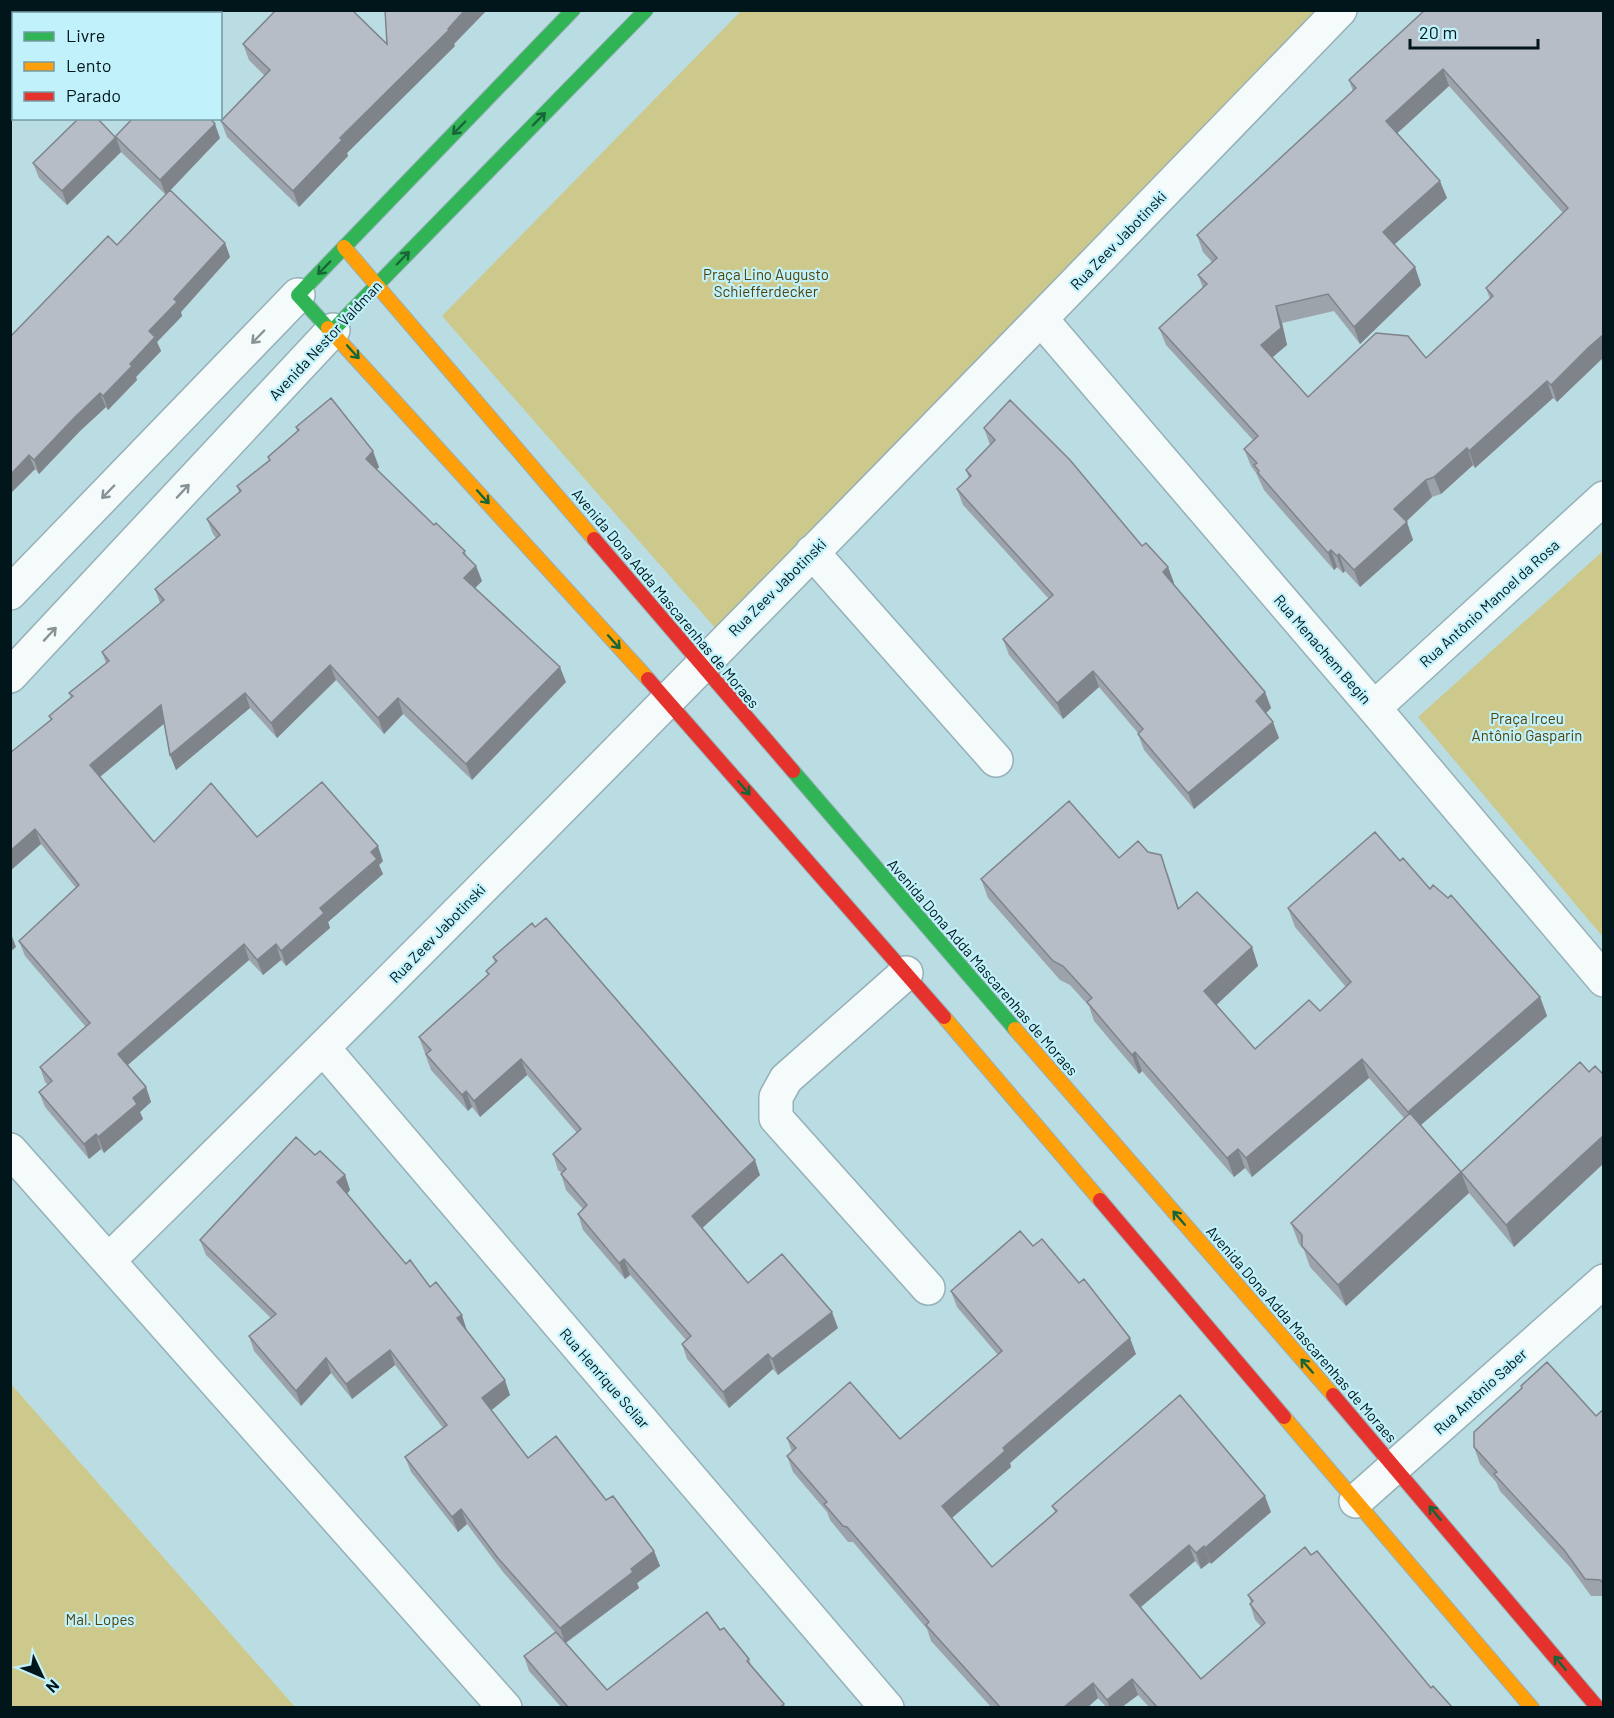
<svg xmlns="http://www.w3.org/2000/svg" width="1614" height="1718" font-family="Barlow,sans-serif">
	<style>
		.green { fill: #cdc98c }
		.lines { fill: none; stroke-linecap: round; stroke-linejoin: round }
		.street-casing { stroke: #95b0b6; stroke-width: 36 }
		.fast-casing { stroke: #95b0b6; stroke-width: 16 }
		.slow-casing { stroke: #95b0b6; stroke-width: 16 }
		.jam-casing { stroke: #95b0b6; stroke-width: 16 }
		.street { stroke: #f5fafb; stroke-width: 33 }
		.fast { stroke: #30b455; stroke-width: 14 }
		.slow { stroke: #ff9f0a; stroke-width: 14 }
		.jam { stroke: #e5322d; stroke-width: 14 }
		.wall { fill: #9da3ab; fill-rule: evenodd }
		.shaded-wall { fill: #7f848b }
		.building { fill: #b6bdc7; stroke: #7f848b; stroke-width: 1.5; fill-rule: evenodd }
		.oneway { stroke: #186538 }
		.oneway2 { stroke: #879396 }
		.labels { text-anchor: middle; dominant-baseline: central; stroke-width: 4.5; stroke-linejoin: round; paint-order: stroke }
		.street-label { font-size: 15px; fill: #00161a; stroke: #c1f2fc }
		.park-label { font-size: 15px; fill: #524208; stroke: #c1f2fc }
	</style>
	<rect width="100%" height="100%" fill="#badce3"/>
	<path class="green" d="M741,11h587l-611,619 -275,-314z
		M1603,551v386l-185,-220z
		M10,1384h1l284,323h-284z"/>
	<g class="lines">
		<g class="street-casing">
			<path id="street" d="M1041,319l333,389 230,272
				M812,552l184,208
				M10,593l288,-298
				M10,676l323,-346
				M1374,708l230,-210
				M906,973l-120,106 -10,18v21l152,170
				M324,1049l563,659
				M10,1150l495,558
				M109,1260c416,-410 824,-829 1231,-1250
				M1356,1501l248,-220"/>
		</g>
		<g class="fast-casing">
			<path id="fast" d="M328,328l-30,-33 275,-285
				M333,330l313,-320
				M793,771l222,258"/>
		</g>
		<g class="slow-casing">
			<path id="slow" d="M344,247l250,292
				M328,328l320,351
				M944,1017l156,183
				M1015,1029l318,366
				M1284,1417l248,291"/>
		</g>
		<g class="jam-casing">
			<path id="jam" d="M594,539l199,232
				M648,679l296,338
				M1100,1200l184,217
				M1333,1395l265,313"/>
		</g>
		<use href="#street" class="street"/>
		<use href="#fast" class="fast"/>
		<use href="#slow" class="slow"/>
		<use href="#jam" class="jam"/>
	</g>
	<path class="wall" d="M385,10h102l-33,34 1,2 -108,107 1,3 -49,51 -72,-70 -6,-16 44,-45 -16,-16 -6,-16h144z
		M1604,10l-9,354 -38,38 -4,-4 -78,70 -2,-3 -32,29 -9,3 -26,25 7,18 -53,47 -15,-16 -2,2 -6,-6 -3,3 -70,-80 -8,-17 -5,-7 -7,-17 9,-9 -87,-95 -7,-17 44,-40 -5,-13 14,-13 -9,-10 -6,-17 156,-144 -4,-11zM1449,86l114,127 -77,75 4,11 -64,59 -118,39 -36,-40 15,-12 -5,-22 52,-12 26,33 61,-59 -6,-18 -21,-22 53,-47 -50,-65z
		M115,137l105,1 -50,52 55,53 5,14 -49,55 1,4 -25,26 4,9 -25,26 1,3 -29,30 -2,-3 -26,24 -41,43 -4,-5 -25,25v-157l107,-92 49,-50 -45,-43 -54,53 -28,-27 -6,-15z
		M296,427l83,40 -3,3 58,55 31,26 2,7 9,8 6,15 -7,7 91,94 -94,98 -69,-66 -19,20 -48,-54 -59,58 -27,-30 -74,62 -11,-47 -65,54 54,65 103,-5 126,24 -4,4 4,9 -55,48 2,6 -44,38 -5,-6 -18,15 -14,-15 -121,105 18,22 5,15 -11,10 3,7 -39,34 -3,-4 -12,10 -44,-52 -6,-15 9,-7 -3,-3 -5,-15 46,-40 -61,-71 -6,-15 57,-53 -35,-44 -31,27v-118l41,-33 -2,-4 22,-18 -2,-5 37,-30 -4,-11 58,-49 -5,-14 61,-51 -3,-4 -6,-15 32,-27 -2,-6 32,-26 -1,-3 29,-25z
		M984,428l184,139 6,16 -1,1 92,108 6,16 -5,5 13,25 -85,71 -50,-59 -6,-16v-1l-39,-46 -36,32 -54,-64 -6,-16 46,-40 -86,-94 -6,-16 12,-11 -3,-8 24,-25z
		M1148,852l20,22 11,35 73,38 6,19 -42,39 39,44 65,-38 26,-24 -51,-60 -7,-19 112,-47 30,28 110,108 7,19 -126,109 40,47 128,-100 15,3v88l-90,84 -45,-54 -123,113 -36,-39 -6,-17 -5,-6 -8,-21 113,-105 -35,-40 -117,99 -7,-9 -11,9 -92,-106 -3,3 -45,-53 -5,-15 -19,-21 -10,-5 -72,-82 -7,-19 138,-21z
		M493,957l267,218 -58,53 46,55 90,45 -60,47 -5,-6 -44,39 -42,-49 -5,-15 4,-4 -56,-65 -5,4 -42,-49 -5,-16 5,-5 -17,-19 -5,-16 1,-1 -4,-3 -5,-16 24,-21 -50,-58 -47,42 -8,-10 -4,4 -37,-41 -12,-33 69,-62 -2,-4 9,-8z
		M315,1155l30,20 5,15 -3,4 59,70 24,23 37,44 43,64 -19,15 37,48 78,42 48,51 6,15 -23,17 2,5 -73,55 41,47 113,-60 29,29 2,6 33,39 1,3h-224l-32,-36 -5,-15 31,-24 -52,-60 -36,-48 -9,8 -47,-60 -6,-15 38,-29 -48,-63 -43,34 -21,-26 -30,33 -47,-55 -5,-15 22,-18 -65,-63 -6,-15z
		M1033,1246l103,108 -126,109 1,4 -59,51 40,49 63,-55 -3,-6 219,6 -60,52 -1,-2 -9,7 -6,-8 -54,46 60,72 60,-53 -6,-6 -5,-16 1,-1 -3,-8 183,93 21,19h-303l-11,-12 -16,12h-16l-8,-9 -10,9h-97l-60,-66 -4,-12 -74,-87h-5l-18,-22 -3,-8 -34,-40 -6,-16 5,-4 -5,-14 113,1 98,-84 -41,-48 -6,-16z
		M1521,1386l75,30 8,-7v187h-13l-21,-29 -70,-76 -4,-9 -16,-18 -6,-17 48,-58z"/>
	<path class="shaded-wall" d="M465,10h22l-33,34 1,2 -108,107 1,3 -49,51 -6,-16 47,-53z
		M1443,69l6,17 -57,52 -6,-17z
		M215,124l5,14 -54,57 -6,-15z
		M116,137l5,15 -54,53 -5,-14z
		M1440,181l7,17 -58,51 -6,-17z
		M225,243l5,14 -49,55 1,4 -25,26 4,9 -25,26 1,3 -29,30 -5,-14 27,-32 19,-33 25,-32z
		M1415,267l6,18 -61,59 -6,-17z
		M1276,306l6,17 5,22 -20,17 -6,-17z
		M1604,334v23l-47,45 -6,-17 38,-38z
		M1547,381l6,17 -78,70 -6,-17z
		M100,393l6,14 -26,24 -41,43 -5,-14 41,-43z
		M1467,448l6,17 -32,29 -7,-17z
		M373,451l6,16 -8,8 -5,-16z
		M29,455l6,14 -25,25v-19z
		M1426,480l6,17 -31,29 -7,-17z
		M1407,522l6,18 -53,47 -6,-17z
		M1331,550l6,17 -3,3 -6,-17z
		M1339,554l6,17 -2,2 -6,-17z
		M476,566l6,15 -12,12 -6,-15z
		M1168,567l6,16 -5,5 -6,-16z
		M330,665l6,15 -59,58 -6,-15z
		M560,667l6,15 -94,98 -6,-16z
		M1093,671l6,16 -36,32 -6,-16z
		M1265,692l6,16 -9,9 -6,-16z
		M245,693l5,15 -74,62 -6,-15z
		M398,698l5,16 -19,20 -6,-16z
		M161,705l6,16 -71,59 -6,-15z
		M1273,722l6,16 -85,71 -6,-16z
		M35,829l6,15 -31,27v-20z
		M378,846l5,15 -4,4 4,9 -55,48 2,6 -44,38 -5,-15 39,-43 51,-56z
		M10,931l6,16 -6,5z
		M244,944l5,16 -126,109 -5,-15z
		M276,944l5,16 -18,15 -6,-15z
		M1252,947l6,19 -47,44 -7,-19z
		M1540,997l7,19 -132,114 -7,-18z
		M1135,1052l7,19 -3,3 -7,-19z
		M521,1059l6,16 -47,42 -6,-16z
		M1362,1059l7,19 -117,99 -6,-19z
		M146,1087l5,15 -11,10 3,7 -39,34 -6,-16 35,-39z
		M466,1091l6,16 -4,4 -6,-16z
		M96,1134l5,15 -12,10 -5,-15z
		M1604,1135v28l-90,84 -8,-22z
		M1238,1149l7,19 -11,9 -7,-19z
		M755,1160l5,15 -62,57 -6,-16z
		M1461,1172l8,21 -123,113 -8,-21z
		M345,1175l5,15 -7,8 -6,-16z
		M624,1259l6,16 -5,4 -6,-16z
		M832,1312l6,16 -60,47 -6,-16z
		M462,1315l5,16 -5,3 -5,-16z
		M1130,1338l6,16 -126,109 1,4 -64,55 -5,-16 61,-58z
		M390,1350l5,15 -43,34 -6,-15z
		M768,1354l5,15 -44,39 -6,-16z
		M326,1358l5,15 -30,33 -5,-15z
		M505,1380l5,15 -22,18 -6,-15z
		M1265,1496l6,16 -60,52 -6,-16z
		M461,1509l6,15 -9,8 -6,-15z
		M1189,1545l6,16 -59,50 -6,-16z
		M1204,1546l6,16 -9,7 -5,-16z
		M654,1551l6,15 -23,17 2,5 -74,55 -5,-15 71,-59z
		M1132,1679l6,16 -16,12h-13l-2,-7z
		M1093,1683l5,15 -10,9h-24z"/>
	<path class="building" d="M276,10h76l35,34 -2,-34h80l-17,19 1,1 -109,108 2,2 -49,51 -72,-70 49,-51 -27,-26z
		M1425,10h179v324l-15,13 -38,38 -4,-4 -78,70 -2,-3 -33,29 -8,3 -32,29 13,13 -53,48 -15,-16 -2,2 -6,-6 -3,3 -70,-80 1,-2 -5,-6 3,-2 -13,-14 14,-13 -99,-108 48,-44 -9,-9 19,-17 -20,-23 159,-147 -7,-8zM1443,69l125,139 -82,80 7,8 -67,62 -18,-22 -32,-3 -68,64 -47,-52 20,-17 -5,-22 52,-12 26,33 61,-60 -32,-35 57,-51 -54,-60z
		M79,118h18l18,19 18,-19h77l5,6 -55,56 -44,-43 -54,54 -29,-28z
		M170,190l55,53 -51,56 3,3 -28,29 6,6 -25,27 2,2 -29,30 -3,-3 -25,24 -41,43 -5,-5 -19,20v-138l98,-101 9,9z
		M331,398l42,53 -7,8 68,66 2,-2 29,28 -2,2 13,13 -12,12 96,89 -94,97 -68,-66 -20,20 -48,-53 -59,58 -26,-30 -75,62 -9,-50 -71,60 64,77 57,-59 46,54 65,-55 56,64 -7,6 6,7 -57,49 4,5 -43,38 -5,-7 -19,16 -13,-16 -126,110 28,33 -13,11 4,6 -39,33 -2,-3 -12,10 -45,-52 13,-11 -12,-14 50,-44 -71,-82 60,-56 -44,-56 -25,22v-98l42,-34 -3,-3 24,-20 -4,-3 40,-32 -7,-9 62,-52 -9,-11 65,-54 -13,-16 34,-28 -4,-5 33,-26 -2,-3 31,-27 -3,-3z
		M1010,400l60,60 72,86 4,-3 22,24 -5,5 102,120 -9,9 17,21 -85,71 -50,-59 5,-5 -50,-58 -36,32 -54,-64 50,-44 -96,-106 14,-13 -5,-6 29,-30 -11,-12z
		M1069,801l50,57 19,-17 10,11 13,3 17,54 19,-17 55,55 -48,44 51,58 54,-49 11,11 31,-29 -63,-74 87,-76 25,29 3,-3 27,31 3,-4 15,13 3,-3 89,102 -132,115 -46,-53 -116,99 -8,-9 -11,9 -92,-106 -3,3 -45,-53 5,-4 -29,-32 -10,-5 -72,-82z
		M546,918l209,242 -63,56 56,67 34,-29 50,58 -60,47 -4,-5 -45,38 -41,-48 9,-8 -67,-77 -5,4 -41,-49 9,-9 -26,-31 5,-5 -13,-15 28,-25 -60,-70 -47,42 -8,-10 -4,4 -36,-41 5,-4 -12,-13 70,-63 -3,-3 11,-10 -4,-4 39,-34 3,4z
		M1580,1062l9,10 6,-6 9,9v60l-98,90 -45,-53z
		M1410,1113l51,59 -123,113 -36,-39v-11l-11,-12z
		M296,1137l19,18 5,-4 25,24 -8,7 69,82 4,-4 20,27 6,-5 26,33 -5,3 48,62 -23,18 46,60 28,-22 50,64 7,-4 41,55 -23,18 2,3 -73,56 -63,-71 -36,-48 -9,8 -47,-60 42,-32 -57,-75 -44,34 -20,-26 -30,33 -47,-55 27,-22 -76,-74z
		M1020,1231l13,15 9,-7 37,44 5,-4 46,59 -127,110 2,3 -63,55 50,61 65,-56 -5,-5 128,-111 85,101 -60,52 -1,-2 -8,7 -7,-8 -59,50 71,84 64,-56 -15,-19 3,-3 -5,-6 57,-48 6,8 6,-4 114,137 2,-2 19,21h-295l-25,-28 -25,21 -14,-17 -29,24h-64l-74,-82 3,-3 -82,-95 -4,-1 -19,-22 3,-2 -40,-46 9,-8 -9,-10 63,-56 50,57 102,-88 -51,-60z
		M1547,1362l49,54 8,-7v175l-4,-4 -15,-1 -21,-29 -70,-76 3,-2 -23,-25v-15l48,-44 -1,-2z
		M707,1612l13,18 4,-2 25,31 -2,2 37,43 -4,3h-212l-44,-51 32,-24 51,58z"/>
	<defs><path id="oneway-shaft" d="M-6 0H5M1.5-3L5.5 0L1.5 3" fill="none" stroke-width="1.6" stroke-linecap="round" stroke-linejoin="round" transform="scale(1.5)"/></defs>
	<g class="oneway">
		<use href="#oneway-shaft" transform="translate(539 119) rotate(-46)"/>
		<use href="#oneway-shaft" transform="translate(459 128) rotate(134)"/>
		<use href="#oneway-shaft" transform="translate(403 258) rotate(-46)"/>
		<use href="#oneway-shaft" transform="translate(324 268) rotate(134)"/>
		<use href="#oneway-shaft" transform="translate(353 352) rotate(48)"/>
		<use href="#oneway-shaft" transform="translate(483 497) rotate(48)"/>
		<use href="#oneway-shaft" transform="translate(614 642) rotate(48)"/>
		<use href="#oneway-shaft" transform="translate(744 788) rotate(49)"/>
		<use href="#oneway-shaft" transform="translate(1179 1218) rotate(-131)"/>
		<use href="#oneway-shaft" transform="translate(1307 1366) rotate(-131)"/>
		<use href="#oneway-shaft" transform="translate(1435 1513) rotate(-130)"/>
		<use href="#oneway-shaft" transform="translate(1560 1663) rotate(-130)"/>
	</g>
	<g class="oneway2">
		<use href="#oneway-shaft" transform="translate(258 337) rotate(134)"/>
		<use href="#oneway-shaft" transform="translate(183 491) rotate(-47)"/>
		<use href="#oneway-shaft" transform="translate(108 492) rotate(134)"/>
		<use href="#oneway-shaft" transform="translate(50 634) rotate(-47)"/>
	</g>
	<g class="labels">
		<g class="street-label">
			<text transform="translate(1118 240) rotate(-46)">Rua Zeev Jabotinski</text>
			<text transform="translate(325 340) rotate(-47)">Avenida Nestor Valdman</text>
			<text transform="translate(777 587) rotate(-45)">Rua Zeev Jabotinski</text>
			<text transform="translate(666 598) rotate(50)">Avenida Dona Adda Mascarenhas de Moraes</text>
			<text transform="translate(1489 603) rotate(-42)">Rua Antônio Manoel da Rosa</text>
			<text transform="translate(1323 649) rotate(49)">Rua Menachem Begin</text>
			<text transform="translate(437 933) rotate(-46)">Rua Zeev Jabotinski</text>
			<text transform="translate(983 967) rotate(49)">Avenida Dona Adda Mascarenhas de Moraes</text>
			<text transform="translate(1302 1334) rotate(49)">Avenida Dona Adda Mascarenhas de Moraes</text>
			<text transform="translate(605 1378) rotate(49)">Rua Henrique Scliar</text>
			<text transform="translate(1480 1391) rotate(-42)">Rua Antônio Saber</text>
		</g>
		<g class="park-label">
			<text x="766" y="274">Praça Lino Augusto<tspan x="766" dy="17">Schiefferdecker</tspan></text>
			<text x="1527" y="718">Praça Irceu<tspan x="1527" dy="17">Antônio Gasparin</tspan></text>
			<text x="100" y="1619">Mal. Lopes</text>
		</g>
	</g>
	<rect width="1614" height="1718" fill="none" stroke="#00161a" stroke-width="24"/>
	<rect x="12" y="12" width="210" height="108" fill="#c1f2fc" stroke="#749aa2" stroke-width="1.5"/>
	<rect x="24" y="32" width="30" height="9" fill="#30b455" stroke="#749aa2" stroke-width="1.5"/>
	<text x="66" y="42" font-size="18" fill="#00161a">Livre</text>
	<rect x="24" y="62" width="30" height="9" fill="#ff9f0a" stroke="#749aa2" stroke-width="1.5"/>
	<text x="66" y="72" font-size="18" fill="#00161a">Lento</text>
	<rect x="24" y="92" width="30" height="9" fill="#e5322d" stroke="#749aa2" stroke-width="1.5"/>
	<text x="66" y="102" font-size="18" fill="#00161a">Parado</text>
	<g transform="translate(42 1676) rotate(134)" stroke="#c1f2fc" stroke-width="4.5" paint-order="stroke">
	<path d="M0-4.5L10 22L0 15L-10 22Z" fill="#00161a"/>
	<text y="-9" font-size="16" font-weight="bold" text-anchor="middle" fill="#00161a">N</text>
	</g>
	<path d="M1410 39v9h128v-9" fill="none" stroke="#00161a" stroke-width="3"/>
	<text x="1419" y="39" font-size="18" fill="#00161a" stroke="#c1f2fc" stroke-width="4.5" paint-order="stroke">20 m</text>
</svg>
